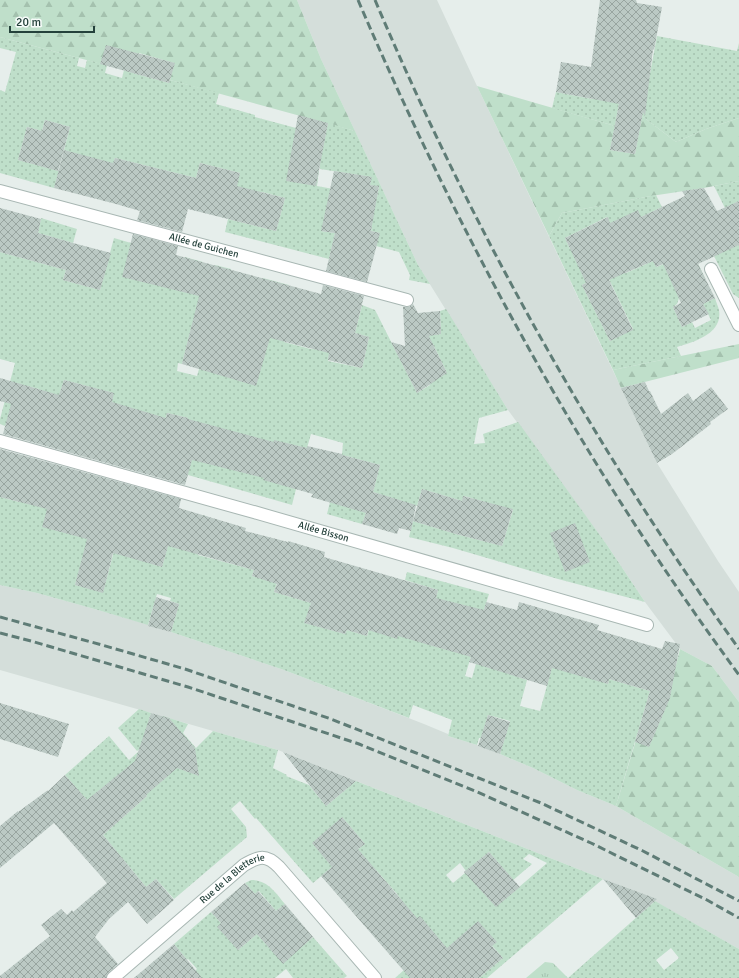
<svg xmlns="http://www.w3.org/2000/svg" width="739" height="978" font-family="Signika,sans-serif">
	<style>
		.built { fill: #d4deda }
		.grass { fill: url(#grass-tufts) }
		.forest { fill: url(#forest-firs) }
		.garden { fill: url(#garden-dots); fill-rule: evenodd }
		.building { fill: url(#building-cross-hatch) }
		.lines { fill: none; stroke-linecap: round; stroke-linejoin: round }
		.street-casing { stroke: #a8b7b3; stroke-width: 14 }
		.street { stroke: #fff; stroke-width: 12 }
		.rail { stroke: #5f7c76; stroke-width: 3; stroke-dasharray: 8 4; stroke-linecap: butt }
		.labels { text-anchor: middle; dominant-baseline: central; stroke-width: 4; stroke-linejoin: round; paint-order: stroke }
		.street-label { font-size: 10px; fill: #24413b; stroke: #f6fbf9 }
	</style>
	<defs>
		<pattern id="grass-tufts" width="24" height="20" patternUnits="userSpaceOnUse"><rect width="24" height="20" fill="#bfdfca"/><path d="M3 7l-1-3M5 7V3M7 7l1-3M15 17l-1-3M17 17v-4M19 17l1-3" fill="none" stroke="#a4c1ae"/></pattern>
		<pattern id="forest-firs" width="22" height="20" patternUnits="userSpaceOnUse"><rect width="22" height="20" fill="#bfdfca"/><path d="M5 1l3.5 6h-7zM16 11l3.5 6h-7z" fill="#a4c1ae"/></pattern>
		<pattern id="garden-dots" width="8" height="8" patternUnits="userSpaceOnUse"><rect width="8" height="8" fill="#bfdfca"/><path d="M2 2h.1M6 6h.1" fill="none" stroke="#a4c1ae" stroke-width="1.8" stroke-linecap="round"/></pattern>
		<pattern id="building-cross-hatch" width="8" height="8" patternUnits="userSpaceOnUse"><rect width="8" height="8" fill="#bbc9c4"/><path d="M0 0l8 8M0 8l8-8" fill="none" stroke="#98a5a0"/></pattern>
	</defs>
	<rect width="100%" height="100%" fill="#e6eeeb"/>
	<path class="built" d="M297,0h140l40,86 180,377 61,98 21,31v110l-27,-36 -32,-17 -35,-47 -38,-57 -99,-135 -90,-145 -97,-206z
		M0,585l37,8 61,17 55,16v1l18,5 113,38 140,54 24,10v2l29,9 23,9 33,14 44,22 39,16 123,71v72l-97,-55 -39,-15 -325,-129 -127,-37 -151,-43z"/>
	<path class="grass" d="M545,962l8,1 15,15h-42z"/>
	<path class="forest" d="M0,0h297l24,59 34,72 -185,-51 4,-17 -35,-10 -6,20 -9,-3 -124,-33z
		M477,86l138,40 -5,24 25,4 7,-38 34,26 30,-13 33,-11v63l-35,7 -53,8 -89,17 -13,23z
		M739,344v14l-118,30 -8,-18z
		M680,649l32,17 27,36v175l-123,-71 20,-66 14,4 15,-35z"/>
	<path class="garden" d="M657,36l80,15 2,-8v75l-33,11 -30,13 -34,-26z
		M0,37l79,21 -2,8 8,2 2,-8 20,5 -2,8 17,5 2,-8 9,3 36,10 1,-3 49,13 -3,11 39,11v2l41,11 20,41 3,1 -2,16 60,11 2,-10 -9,-2 1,-8 -51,-8v-7l8,-39 27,8 63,134 12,19 -21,-4 1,-5 -11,-23 -23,-6 3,-13 -8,-2 1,-4 -51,4 14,2 -6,26 -104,-27 3,-13 48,12 9,-33 -23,-6 -30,10 8,-29 -40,-10 -4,15 -81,-20 -3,10 -48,-18 6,-23 -25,-7 -3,11 -15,-4 -9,33 41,11 -5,17 -54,-15v-83l5,2 11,-40 -16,-4z
		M556,92l36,7 28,-1 -5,28 -63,-18z
		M739,181v20l-14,7 -11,-22z
		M656,195l6,12 -21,10 -31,6 -3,-6 -42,21 5,11 8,-4 17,33 -13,7 28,56 23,-12 -27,-56h20l27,-12 4,6 35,-16 13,27 -28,14 2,6 -2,6 -4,3 9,20 10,-5 3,6 16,-8 -8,-16 12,-6c1,4 3,8 4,12 4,24 -25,32 -42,37l4,9 -68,14 -64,-134 13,-23z
		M41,218l36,11 -4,14 -35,-10z
		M114,238l17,5 46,47 8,-33 18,5 -6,23 12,4 6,-24 16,4 -12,46 38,-14 6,-23 26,7 -4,20 8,2 -9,35 27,7 19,1 -2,11 34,7 7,-31 -14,-4 7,-28 13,5 42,83 13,-8 -6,-10 20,-1 2,-3 -13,-27 -8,1v-9l16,-2 -1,-23 6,-2 62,101 -29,8 -5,26 11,-1 -2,-9 35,-12 89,123 38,57 -87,-23 -105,-31 -44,-11 4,-16 43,13 46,12 11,-36 -49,-14 -2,5 -40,-12 -5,17 -44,-14 7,-27 -38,-10 1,-12 -32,-9 -4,14 -33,-7 -10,38 32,10 -4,16 -104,-30 -9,-22 9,-35 -21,-5 -4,15 -51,-26 1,-9 -49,-13 -18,57 -9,-42 2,-6 -12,-3 -22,40 -5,-2v-5l15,-56 -15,-4v-107l66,18 -3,10 37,10zM192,325l15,46 -8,-2 -2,7 -20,-5 1,-8 4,1z
		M739,245v53l-6,-4 -21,-42z
		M28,467l63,61 -16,57 28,7 14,-52 41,2 -6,22 10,3 6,-22 28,-4 7,-26 5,2 -10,38 56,15 -2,6 25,7 -3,9 37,11 -6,20 40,11 2,-4 20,6 5,-17 30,1 32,-14 4,-16 -33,-10 2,-8 82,22 -7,22 -39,-16 -13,45 11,3 2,-7 30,9 -8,26 7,2 11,-40 32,38 12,4 -7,26 20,5 14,-51 54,24 1,-5 41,12 -34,115 -39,-16 -44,-22 -33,-14 10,-33 -22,-6 -7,23h-2l-2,7 -29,-9 4,-16 -39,-15 -4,13 -125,-48 -113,-38 8,-28 -9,-3 1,-3 -14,-4 -9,31 -50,-15 -61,-17 -37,-8v-88l19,5z
		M331,498l37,9 -6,17 -35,-10z
		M139,709l12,4 -2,6 12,4 2,-7 25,8 -5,9 13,15 17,-17 65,19 -5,18 14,7 -1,1 23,9 17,21 30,-25 247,98 -116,99h-8l24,-20 -29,-33 -61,53h-18l44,-39 -24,-19 -18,-26 -20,-23 -23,-19 11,-8 -23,-27 -10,50 -19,16 -57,-65 -1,1 -15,-18 -9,8 15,18 1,10 -73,62 -18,-20 -10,8 -43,-52 44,-39 -22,-26 -38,30 -22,-25 44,-39 20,24 9,-8 24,29 18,-16c3,4 5,7 10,7l7,-7c-1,-11 -21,-30 -29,-39l-31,25 -19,-23zM489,852l19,22 -43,-1 -12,10 -7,-8 14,-12 6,8zM529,854l18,9 -36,31 -6,-7 27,-23 -9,-5z
		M251,880c17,0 24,12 34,24l-9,7 -17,-20 -4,3 -10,-11z
		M655,901l84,48v29h-171zM671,948l8,10 -15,12 -8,-10z
		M211,912l10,11 -3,4 20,23 19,-16 26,29 30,-26 34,39 -3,2h-51l-7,-9 -11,9h-89l11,-9 -9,-10 -1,1 -13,-16z"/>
	<path class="building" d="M600,0h36l1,3 25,4 -8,43 -1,-1 -8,67 -2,-4 -8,42 -25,-4 9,-46 -63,-12 5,-30 30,5z
		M106,45l69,18 -6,20 -69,-19z
		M298,115l30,8 -12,63 -30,-5z
		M45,120l25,7 -12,44 -40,-11 9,-33 15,4z
		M64,150l49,13 2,-5 81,20 4,-15 40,10 -3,13 48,12 -9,33 -88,-22 -6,23 -45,-12 3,-9 -24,-7 -62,-16z
		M334,171l38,6 -2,8 9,1 -8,45 9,2 -13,49 -41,-11 9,-38 -14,-2z
		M704,188l13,23 22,-10v44l-41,19 17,34 -12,6 6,10 -27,13 -9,-20 8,-4 -18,-39 -7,3 -3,-6 -44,19 24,50 -23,11 -28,-56 4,-2 -21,-45 43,-21 2,6 28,-13 3,7 44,-21 -3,-5z
		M0,208l41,11 -3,14 35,10 38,10 -11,37 -37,-10 3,-10 -66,-18z
		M133,234l45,12 -2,9 145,39 2,-9 41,11 -9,37 14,4 -7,31 -34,-8 1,-7 -59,-15 -14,48 -74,-22 17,-68 -77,-19z
		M413,304l5,9 22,-2 1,23 -12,2 18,37 -30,20 -26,-51 14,4 -2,-39h6z
		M0,378l59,17 5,-15 50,13 -2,9 54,16 1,-5 21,5v1l86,23v-2l33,8v-2l35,8v1l38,10 -7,27 43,13 -5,26 -12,-3 -2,6 -35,-10 4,-11 -55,-16 2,-3 -50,-14 1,-2 -72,-18 -7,25 -182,-51 8,-30 -11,-3z
		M645,382l4,9h1l11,23 27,-21 5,8 18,-14 17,22 -18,13 1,2 -39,30 -15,9 -36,-75z
		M0,449l181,50 -2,9 67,20 -1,3 43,11v-1l37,11 -1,5 114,33 -2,8 48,12 2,-8 31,8 2,-8 80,23 -2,5 65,19 3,-8 15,3 -10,54 -21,49 -14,-5 15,-51 -41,-12 -1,5 -56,-16 -5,18 -78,-24 2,-5 -73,-21 -1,3 -29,-9 -1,6 -20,-6 -2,4 -41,-11 7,-20 -37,-11 3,-8 -25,-8 2,-6 -86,-24 -6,21 -49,-14 -10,40 -28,-8 12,-46 -45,-12 5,-18 -47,-12z
		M422,489l40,12 1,-5 50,13 -11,37 -46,-12 -43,-13z
		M575,523l15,39 -25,10 -15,-39z
		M156,597l23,7 -8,28 -23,-6z
		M0,703l69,21 -11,33 -58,-18z
		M151,713l18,5 26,30 4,28 -22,-8 -31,27 1,1 -44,39 43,52 10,-8 18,21 -27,24 -19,-22 -19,17 -14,18 23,27 -10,9 -2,5h-106v-2l50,-40 -9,-11 20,-16 6,6 5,-5 1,2 34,-29 -53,-60 -54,45v-42l18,-15v1l30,-22 -1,2 18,-17 22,25 48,-39z
		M488,715l22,7 -10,32 -22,-8z
		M283,752l73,29 -30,25z
		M342,817l23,27 -7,5 59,69 3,-2 27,32 31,-27 19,21 -5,4 11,12 -24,20h-69l-89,-102 11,-9 -20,-24z
		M489,852l31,35 -24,20 -32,-35z
		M603,879l54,20 -21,19z
		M245,883l10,11 3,-3 18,20 9,-7 28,33 -30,27 -26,-30 -19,16 -21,-23 4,-4 -10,-11z
		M174,944l28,34h-68z"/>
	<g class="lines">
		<g class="street-casing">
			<g id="street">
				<path id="s1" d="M0,191l407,109"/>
				<path d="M711,269l28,56"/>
				<path id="s2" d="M0,441c216,60 432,121 647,184"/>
				<path id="s3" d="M113,978l131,-113c15,-9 22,-11 35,2l96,111"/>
			</g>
		</g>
		<use href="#street" class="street"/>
		<path class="rail" d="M358,0c69,161 149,319 241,468 44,71 91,140 140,207
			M375,0c97,229 219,447 364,649
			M0,617l102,28 83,24 146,50 210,84 102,48 96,50
			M0,633l31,8 157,46 171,57 116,47 116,52 116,57 32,18"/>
	</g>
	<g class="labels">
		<g class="street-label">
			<text stroke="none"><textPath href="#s1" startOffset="211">Allée de Guichen</textPath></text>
			<text stroke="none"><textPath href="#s2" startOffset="336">Allée Bisson</textPath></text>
			<text stroke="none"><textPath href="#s3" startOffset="156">Rue de la Bletterie</textPath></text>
		</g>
	</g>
	<path d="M10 26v6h84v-6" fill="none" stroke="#24413b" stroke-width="2"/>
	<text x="16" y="26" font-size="12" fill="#24413b" stroke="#f6fbf9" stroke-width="3" paint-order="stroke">20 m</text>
</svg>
